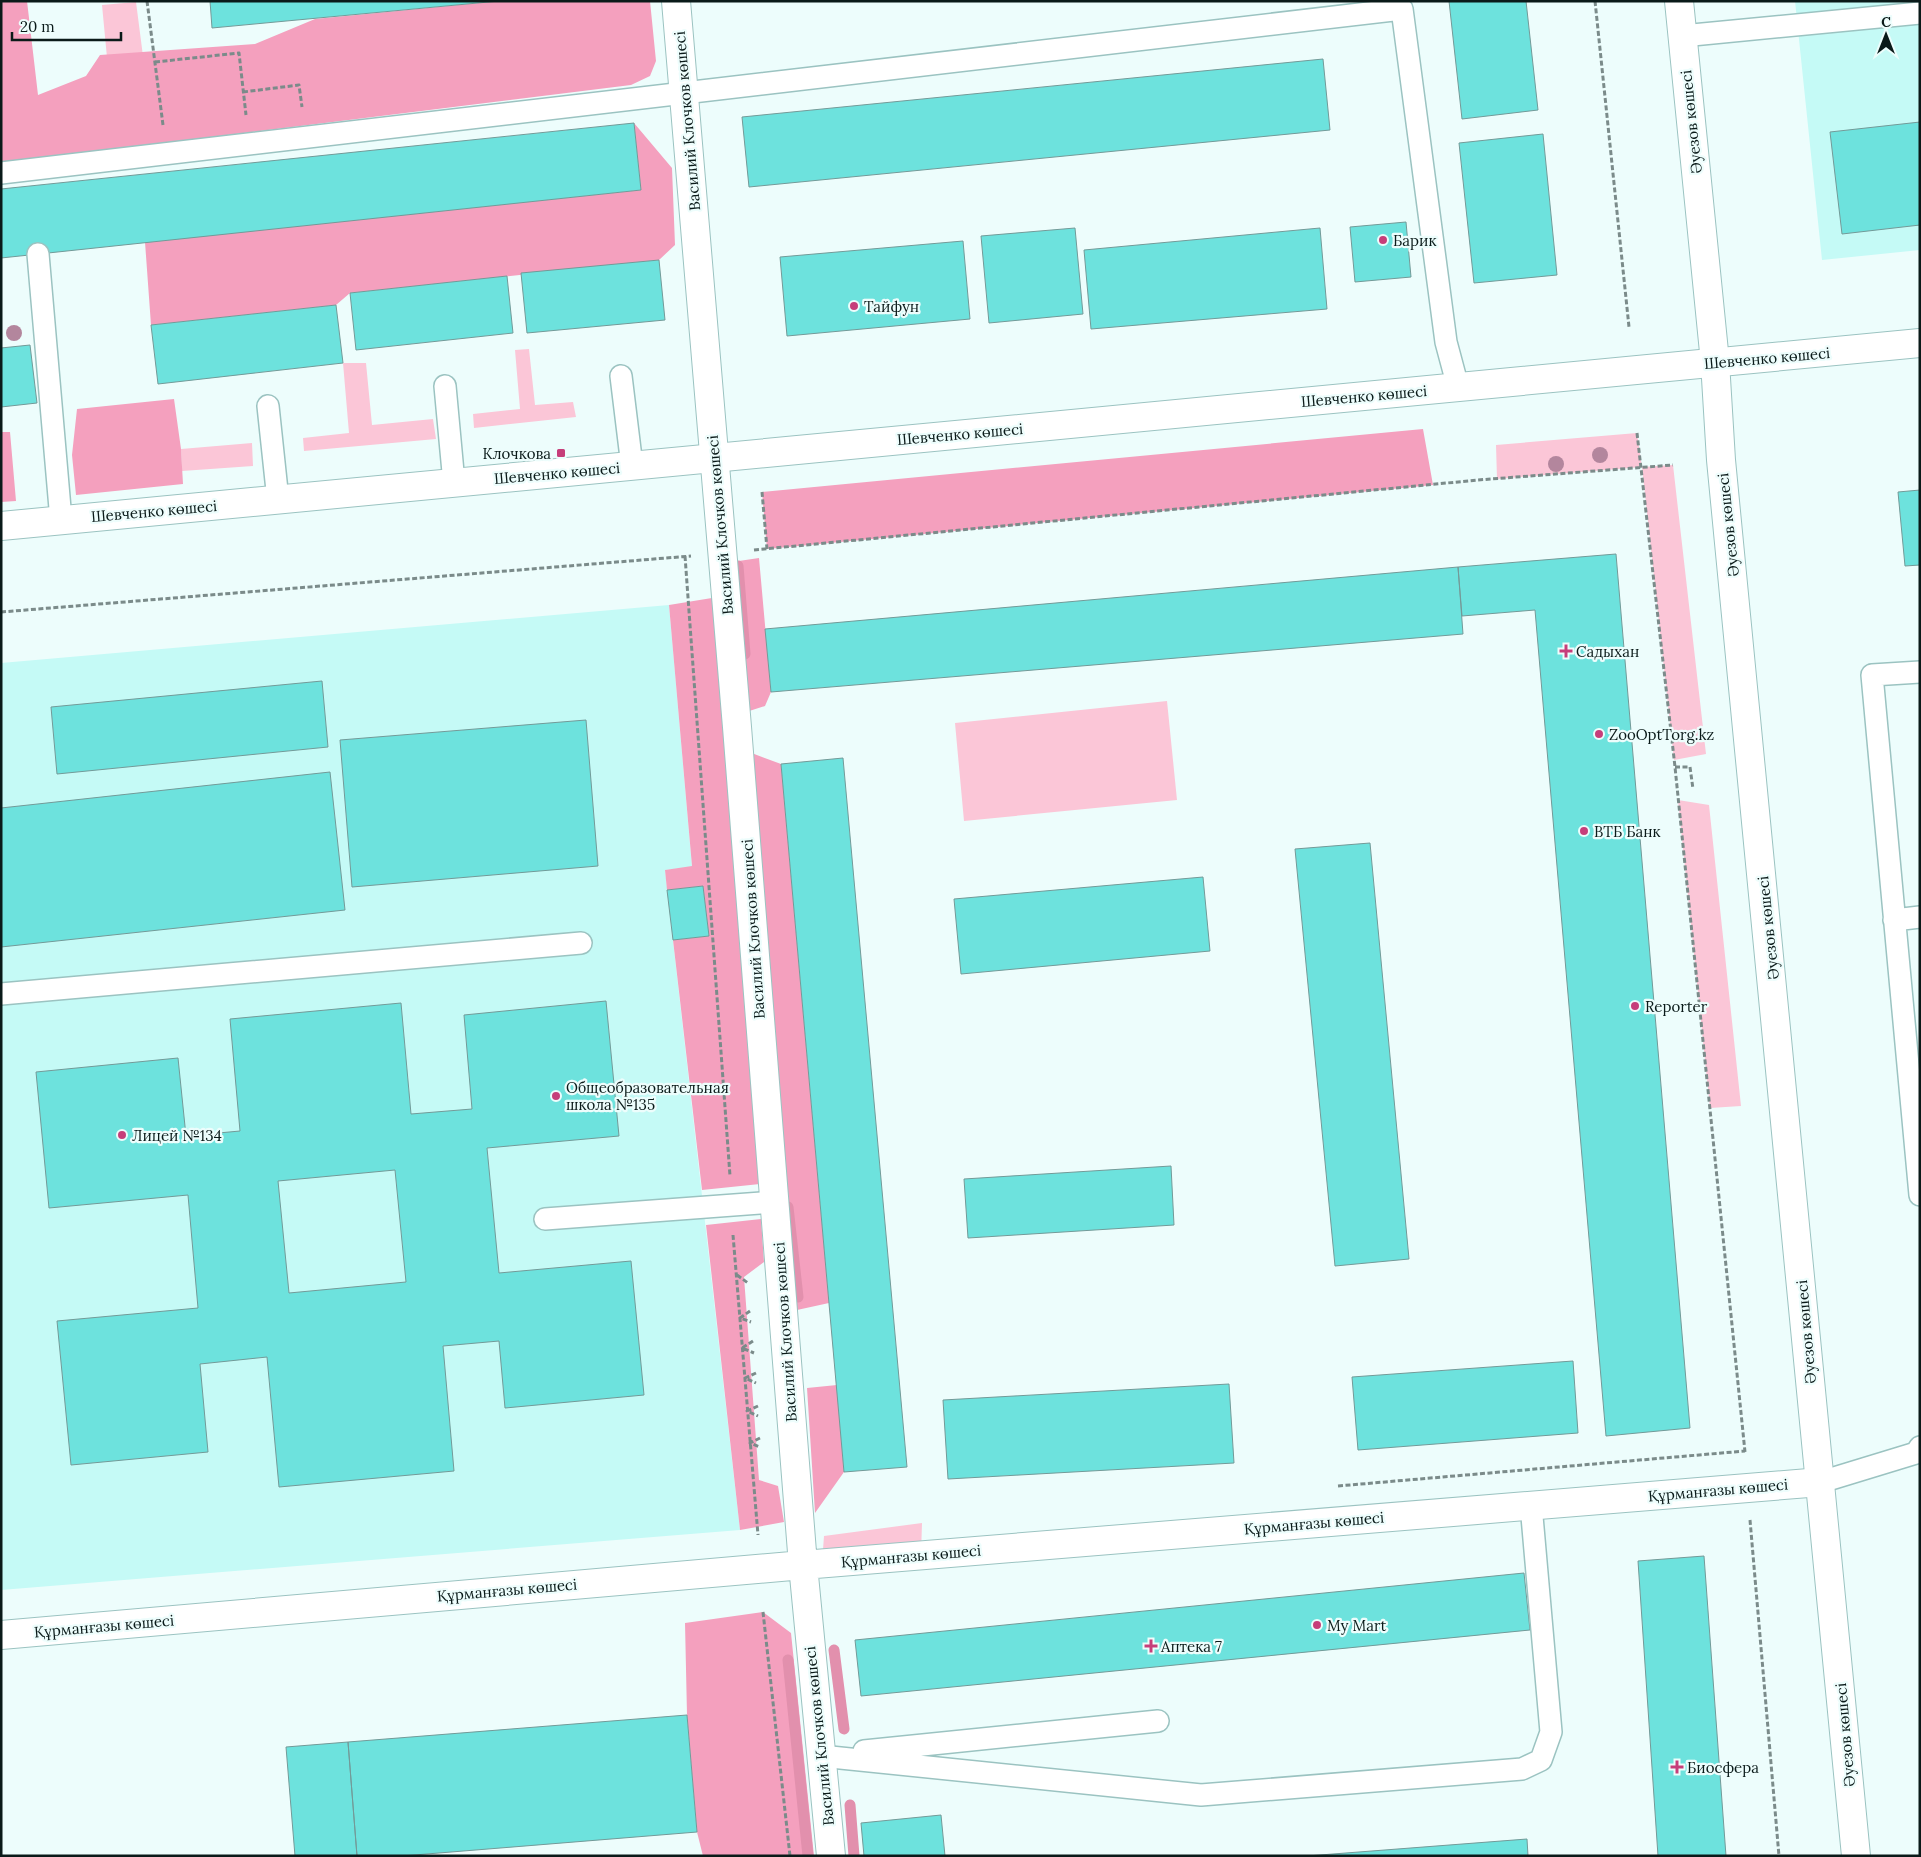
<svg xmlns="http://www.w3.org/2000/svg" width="1921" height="1857" font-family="Lora,serif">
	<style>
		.built { fill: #c5faf6 }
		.green { fill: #fbc6d7 }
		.forest { fill: #f4a0be }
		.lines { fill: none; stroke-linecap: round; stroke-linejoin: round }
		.stream { stroke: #e290ad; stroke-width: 11 }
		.building { fill: #6de2dd; stroke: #739a98; fill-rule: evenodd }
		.service-casing { stroke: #9bc3c1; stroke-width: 24 }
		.minor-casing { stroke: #9bc3c1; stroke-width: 30 }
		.tertiary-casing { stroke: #9bc3c1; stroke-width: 30 }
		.secondary-casing { stroke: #9bc3c1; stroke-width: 30 }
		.path { stroke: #7b8b8a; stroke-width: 3; stroke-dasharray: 5 2.5; stroke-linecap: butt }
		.service { stroke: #fff; stroke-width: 21 }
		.minor { stroke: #fff; stroke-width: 28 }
		.tertiary { stroke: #fff; stroke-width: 28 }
		.secondary { stroke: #fff; stroke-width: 28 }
		.tree { fill: #b3869d }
		.poi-dot { fill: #c63e7a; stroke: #edfdfc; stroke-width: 2 }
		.labels { text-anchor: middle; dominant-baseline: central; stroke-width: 4.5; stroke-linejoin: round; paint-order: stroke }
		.street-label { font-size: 15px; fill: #0a1a19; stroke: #edfdfc }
		.poi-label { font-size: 15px; fill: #0a1a19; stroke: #edfdfc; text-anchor: start }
	</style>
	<rect width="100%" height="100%" fill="#edfdfc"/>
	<path class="built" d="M1795,1h125v249l-98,10z
		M669,605l23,262 -27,3 75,660 -739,60v-927z"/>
	<path class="green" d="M136,2l8,62 -36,4 -6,-63z
		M529,349l6,56 38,-3 3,15 -102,11 -1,-14 47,-5 -5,-59z
		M343,363h23l6,62 61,-6 3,20 -132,12 -1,-13 46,-5z
		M1637,433l5,34 31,-2 33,289 -32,6 -32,-293 -145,12 -1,-34z
		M252,443l1,23 -71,5 -1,-22z
		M1167,701l10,99 -213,21 -9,-98z
		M1678,800l31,5 32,301 -31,2z
		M922,1523l-1,32 -99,8 2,-27z"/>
	<path class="forest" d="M1,1h26l11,94 48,-19 14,-21 155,-11 60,-25 184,-18h151l6,60 -6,15 -19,9 -630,78z
		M634,123l38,45 3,77 -16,15 -309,33 -14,12 -185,20 -6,-83 496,-52z
		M174,399l7,50 2,35 -107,11 -4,-40 5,-46z
		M1423,429l10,56 -666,64 -5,-57z
		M1,432h9l6,69 -15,1z
		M759,558l12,134 -6,14 -22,7 -11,-151z
		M718,597l42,587 -58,6 -29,-250 36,-4 -6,-50 -36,4 -2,-20 27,-4 -23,-261z
		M749,752l32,12 48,539 -32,7z
		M761,1219l3,43 -20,15 15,203 19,6 6,36 -44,8 -34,-305z
		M837,1385l7,87 -29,41 -8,-125z
		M763,1612l28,21 23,223h-111l-6,-24 -10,-117 -2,-92z"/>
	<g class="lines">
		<path class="stream" d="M738,566l7,88
			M788,1207l10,90
			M834,1650l10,79
			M788,1660l20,196
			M850,1805l4,51"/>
	</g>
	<path class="building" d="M210,1h289l-287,27z
		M1449,1h77l12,109 -76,9z
		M1323,59l7,71 -581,57 -7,-70z
		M1920,122v103l-78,9 -12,-102z
		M634,123l7,67 -640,68v-69z
		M1543,134l14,141 -83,8 -15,-140z
		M1406,222l5,55 -56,5 -5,-55z
		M1075,228l8,86 -94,9 -8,-87z
		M1320,228l7,81 -236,20 -7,-79z
		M963,241l7,78 -183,17 -7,-79z
		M659,260l6,60 -138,13 -6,-60z
		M507,276l6,57 -157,17 -6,-57z
		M336,305l7,58 -185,21 -7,-59z
		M30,345l7,58 -36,4v-59z
		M1920,490v75l-15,1 -7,-74z
		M1616,554l74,874 -84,8 -71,-826 -73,6 -4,-49z
		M1458,567l5,67 -692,58 -6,-63z
		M322,681l6,66 -271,27 -6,-67z
		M586,720l12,146 -246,21 -12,-147z
		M843,758l64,709 -63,5 -63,-708z
		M330,772l15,138 -344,37v-139z
		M1370,843l39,416 -74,7 -40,-417z
		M1203,877l7,74 -249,23 -7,-75z
		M703,886l6,50 -36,4 -6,-50z
		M606,1001l13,135 -132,12 12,125 132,-12 13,134 -139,13 -6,-67 -56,5 11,125 -175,16 -12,-130 -67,7 8,88 -137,13 -14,-144 141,-13 -10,-113 -139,13 -13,-136 142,-14 8,78 54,-5 -10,-112 171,-16 10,111 61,-5 -8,-94zM395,1170l11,112 -117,11 -11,-112z
		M1171,1166l3,59 -206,13 -4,-59z
		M1573,1361l5,72 -220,17 -6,-73z
		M1229,1384l5,79 -286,16 -5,-79z
		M1704,1556l22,300h-68l-20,-295z
		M1524,1573l6,57 -669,66 -6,-56z
		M687,1715l10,117 -295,24h-45l-9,-114z
		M348,1742l9,114h-62l-9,-109z
		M941,1815l4,41h-81l-3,-33z
		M1527,1839l1,17h-221z"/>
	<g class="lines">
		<g class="service-casing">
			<path id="service" d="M1682,36l238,-23
				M1,173l1401,-164 44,333 12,45
				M38,254l23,266
				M621,376l11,90
				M445,386l9,97
				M268,406l10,94
				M1920,672l-48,3 48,520
				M1894,920l26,-3
				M1,994l580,-51
				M545,1219l229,-17
				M1821,1482l95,-29 4,-6
				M864,1751l294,-30
				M821,1756l380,39 321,-26 19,-9 10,-28 -20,-227"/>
		</g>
		<g class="minor-casing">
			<path id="minor" d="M676,1l61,726 66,838 28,291
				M1,1635l802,-70 1018,-83"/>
		</g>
		<g class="tertiary-casing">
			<path id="tertiary" d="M1,526l1919,-183"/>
		</g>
		<g class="secondary-casing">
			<path id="secondary" d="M1679,1l36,361 6,98 135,1396"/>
		</g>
		<path class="path" d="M147,1l16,124
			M1595,1l34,326
			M155,62l84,-9 7,62
			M243,92l56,-7 3,22
			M1637,433l38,334 70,685
			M762,492l5,57
			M754,550l724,-70 195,-15
			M685,556l45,620
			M1,612l690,-56
			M1675,767h15l3,22
			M733,1235l25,300
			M737,1275l11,8
			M750,1311l-10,7 11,4
			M753,1341l-11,7 12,5
			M756,1373l-11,5 11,5
			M758,1406l-11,5 11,5
			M760,1438l-10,5 10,4
			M1338,1486l407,-35
			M1750,1520l29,336
			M763,1612l27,244"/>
		<use href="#service" class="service"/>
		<use href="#minor" class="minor"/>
		<use href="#tertiary" class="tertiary"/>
		<use href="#secondary" class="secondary"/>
	</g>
	<g class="tree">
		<circle cx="14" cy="333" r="8"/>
		<circle cx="1600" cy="455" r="8"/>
		<circle cx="1556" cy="464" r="8"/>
	</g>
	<g class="poi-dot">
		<circle cx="1383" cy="240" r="5"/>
		<circle cx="854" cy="306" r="5"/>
		<rect x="556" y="448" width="10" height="10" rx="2.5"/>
		<path d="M1563.5 643.5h5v5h5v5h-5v5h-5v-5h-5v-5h5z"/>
		<circle cx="1599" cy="734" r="5"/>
		<circle cx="1584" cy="831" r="5"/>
		<circle cx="1635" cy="1006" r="5"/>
		<circle cx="556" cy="1096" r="5"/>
		<circle cx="122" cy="1135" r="5"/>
		<circle cx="1317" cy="1625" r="5"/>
		<path d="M1148.5 1638.5h5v5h5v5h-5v5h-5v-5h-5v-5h5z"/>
		<path d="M1674.5 1759.5h5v5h5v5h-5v5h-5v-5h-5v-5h5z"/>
	</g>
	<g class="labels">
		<g class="street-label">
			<text transform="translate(687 121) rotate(-95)">Василий Клочков көшесі</text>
			<text transform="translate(1691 122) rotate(-96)">Әуезов көшесі</text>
			<text transform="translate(1767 358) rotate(-5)">Шевченко көшесі</text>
			<text transform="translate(1364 396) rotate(-5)">Шевченко көшесі</text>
			<text transform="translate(960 434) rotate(-5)">Шевченко көшесі</text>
			<text transform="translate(557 473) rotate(-5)">Шевченко көшесі</text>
			<text transform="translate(154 511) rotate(-5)">Шевченко көшесі</text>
			<text transform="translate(720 525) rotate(-95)">Василий Клочков көшесі</text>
			<text transform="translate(1728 525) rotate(-96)">Әуезов көшесі</text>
			<text transform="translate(1768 928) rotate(-96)">Әуезов көшесі</text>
			<text transform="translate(753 929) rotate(-94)">Василий Клочков көшесі</text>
			<text transform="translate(785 1332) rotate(-94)">Василий Клочков көшесі</text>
			<text transform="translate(1806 1332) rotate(-95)">Әуезов көшесі</text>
			<text transform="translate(1718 1490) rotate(-5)">Құрманғазы көшесі</text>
			<text transform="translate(1314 1523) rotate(-5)">Құрманғазы көшесі</text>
			<text transform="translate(911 1556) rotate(-5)">Құрманғазы көшесі</text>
			<text transform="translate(507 1590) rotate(-5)">Құрманғазы көшесі</text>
			<text transform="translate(104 1626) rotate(-5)">Құрманғазы көшесі</text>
			<text transform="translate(1845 1735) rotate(-95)">Әуезов көшесі</text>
			<text transform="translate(819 1736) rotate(-96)">Василий Клочков көшесі</text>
		</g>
		<g class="poi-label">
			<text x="1393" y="240">Барик</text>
			<text x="864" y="306">Тайфун</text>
			<text x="551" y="453" text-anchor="end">Клочкова</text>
			<text x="1576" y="651">Садыхан</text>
			<text x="1609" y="734">ZooOptTorg.kz</text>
			<text x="1594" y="831">ВТБ Банк</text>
			<text x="1645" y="1006">Reporter</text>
			<text x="566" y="1087">Общеобразовательная<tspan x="566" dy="17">школа №135</tspan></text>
			<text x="132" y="1135">Лицей №134</text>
			<text x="1327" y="1625">My Mart</text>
			<text x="1161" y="1646">Аптека 7</text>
			<text x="1687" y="1767">Биосфера</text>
		</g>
	</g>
	<rect width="1921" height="1857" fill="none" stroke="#0a1a19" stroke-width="5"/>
	<g transform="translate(1886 35)" stroke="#edfdfc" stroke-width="4" paint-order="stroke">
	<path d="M0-4L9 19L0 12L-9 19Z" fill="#0a1a19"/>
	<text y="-8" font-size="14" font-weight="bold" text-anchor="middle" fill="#0a1a19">С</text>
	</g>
	<path d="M12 32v8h109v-8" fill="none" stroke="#0a1a19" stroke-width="2.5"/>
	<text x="20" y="32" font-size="15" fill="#0a1a19" stroke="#edfdfc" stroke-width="4" paint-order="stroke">20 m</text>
</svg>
